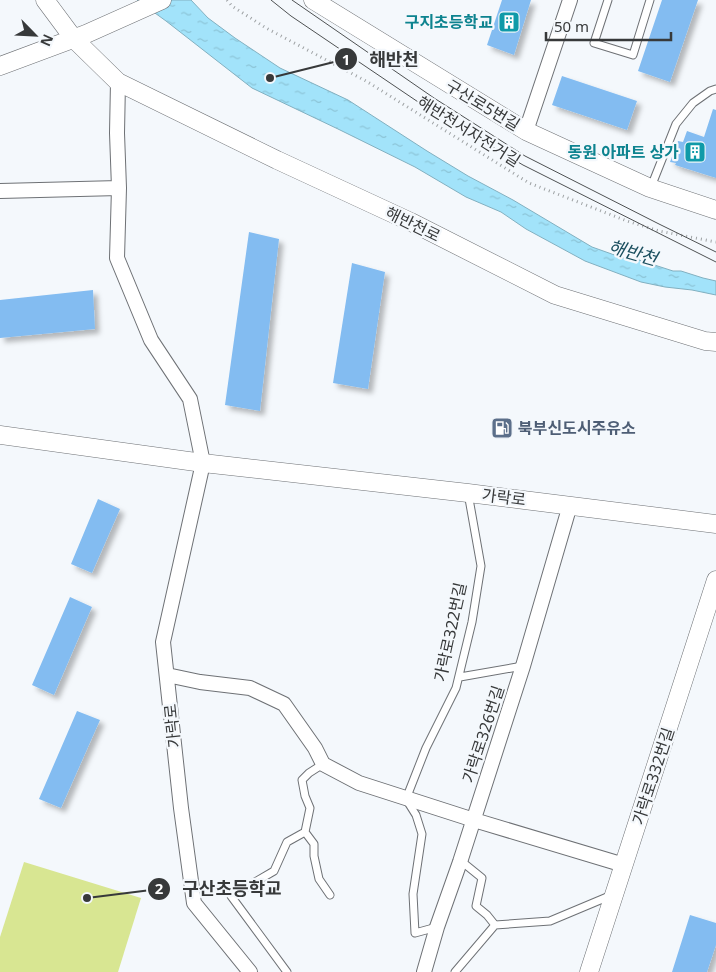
<svg xmlns="http://www.w3.org/2000/svg" width="716" height="972" font-family="'Noto Sans','Noto Sans KR',sans-serif">
	<style>
		.green { fill: #d8e692 }
		.water { fill: url(#water-ripples); stroke: #82b0c0 }
		.building { fill: #83bcf1; filter: url(#shadow) }
		.lines { fill: none; stroke-linecap: round; stroke-linejoin: round }
		.service-casing { stroke: #6e7175; stroke-width: 9 }
		.minor-casing { stroke: #6e7175; stroke-width: 16 }
		.tertiary-casing { stroke: #6e7175; stroke-width: 19 }
		.path { stroke: #9da1a3; stroke-width: 3; stroke-dasharray: 1 4; stroke-linecap: butt }
		.service { stroke: #fff; stroke-width: 7 }
		.minor { stroke: #fff; stroke-width: 14 }
		.tertiary { stroke: #fff; stroke-width: 18 }
		.tram { stroke: #4e5152; stroke-width: 1 }
		.labels { text-anchor: middle; dominant-baseline: central; stroke-width: 4.5; stroke-linejoin: round; paint-order: stroke }
		.culture-label { font-size: 16px; font-weight: bold; fill: #0d838f; stroke: #f4f8fc; text-anchor: end }
		.street-label { font-size: 16px; fill: #37393a; stroke: #f4f8fc }
		.service-label { font-size: 16px; font-weight: bold; fill: #4e5e75; stroke: #f4f8fc; text-anchor: start }
		.water-label { font-size: 18px; font-style: italic; fill: #1a4e5e; stroke: #f4f8fc }
		.leader { fill: none; stroke: #37393a; stroke-width: 2 }
		.callout-dot { fill: #37393a; stroke: #f4f8fc; stroke-width: 2 }
		.mark-label { font-size: 15px; text-anchor: middle; font-weight: bold; fill: #fff }
		.callout-label { font-size: 18px; text-anchor: middle; font-weight: bold; fill: #37393a; stroke: #f4f8fc; stroke-width: 4.5; stroke-linejoin: round; paint-order: stroke }
	</style>
	<defs>
		<pattern id="water-ripples" width="26" height="14" patternUnits="userSpaceOnUse" patternTransform="scale(1.25)"><rect width="26" height="14" fill="#a2e3fa"/><path d="M2 4q2-2 4 0t4 0M15 11q2-2 4 0t4 0" fill="none" stroke="#8cc4d7"/></pattern>
		<filter id="shadow"><feDropShadow dx="4.5" dy="4.5" stdDeviation="2.5" flood-color="#0004"/></filter>
	</defs>
	<rect width="100%" height="100%" fill="#f4f8fc"/>
	<path class="green" d="M24,862l117,36 -23,74h-118v-35z"/>
	<path class="water" d="M137,0h54l17,18 27,20 45,30 68,32 79,51 41,25 45,24 79,47 31,11 13,1 37,12h8l22,7 13,3v14l-24,-5 -27,-3 -24,-5 -56,-21 -59,-32 -25,-17 -35,-15 -51,-30 -77,-38 -86,-41 -86,-67z"/>
	<path class="building" d="M502,0h29l-17,55 -27,-10z
		M662,0h36l-28,82 -32,-11z
		M562,76l75,25 -10,29 -75,-25z
		M713,109l3,1v68l-41,-13 1,-2 -6,-1 8,-21 5,1 4,-11 17,6z
		M249,232l30,7 -19,172 -35,-6z
		M352,263l33,9 -17,117 -35,-6z
		M93,290l2,39 -95,9v-38z
		M98,499l22,10 -28,64 -21,-9z
		M70,597l22,10 -38,88 -22,-10z
		M77,711l23,9 -39,88 -22,-9z
		M690,915l26,8v22l-9,27h-35z"/>
	<g class="lines">
		<g class="service-casing">
			<path id="service" d="M608,0l-14,43 39,12 17,-55
				M651,187l25,-63 17,-21 17,-12 6,-2
				M460,677l63,-11
				M305,832l9,12v12l5,23 11,16
				M460,862l6,3 16,13 -6,28 11,9 8,10
				M437,927l-22,6 -2,-39 9,-60 -6,-19 -10,-16 20,-51 30,-60 16,-66 9,-56 -13,-73
				M287,972l-56,-76 43,-25 13,-29 18,-10 5,-24 -5,-12 -3,-16 7,-7 14,-9
				M455,972l40,-47 55,-4 62,-26"/>
		</g>
		<g class="minor-casing">
			<path id="minor" d="M118,82l-1,51 2,55 -2,70 34,82 39,59 13,64 -40,179 18,166 13,95 56,69
				M526,131l44,-131
				M0,191l119,-3
				M167,675l33,7 50,6 34,16 31,44 8,16 36,19 115,37 150,45
				M424,972l13,-45 23,-65 63,-196 47,-161"/>
		</g>
		<g class="tertiary-casing">
			<path id="tertiary" d="M45,0l29,39 44,43 159,78 134,62 144,73 150,46 11,1
				M313,0l213,131 124,57 66,22
				M0,66l86,-32 76,-34
				M0,435l203,28 265,30 248,31
				M589,972l127,-392"/>
		</g>
		<path class="path" d="M227,0l5,6 34,22 100,53 163,102 98,38 32,10 57,11"/>
		<use href="#service" class="service"/>
		<use href="#minor" class="minor"/>
		<use href="#tertiary" class="tertiary"/>
		<path class="tram" d="M271,0l20,16 139,94 93,55 193,97
			M292,0l142,98 91,58 134,68 57,28"/>
	</g>
	<defs>
		<g id="building-square" transform="scale(1.125)"><rect x="-9" y="-9" width="18" height="18" rx="4" fill="#0f9aa8" stroke="#f4f8fc"/><path d="M-4-6H4V6H1V3H-1V6H-4ZM-2.5-4.3h1.7v1.8h-1.7ZM.8-4.3h1.7v1.8H.8ZM-2.5-1h1.7V.8h-1.7ZM.8-1h1.7V.8H.8Z" fill="#fff"/></g>
		<g id="fuel-square" transform="scale(1.125)"><rect x="-9" y="-9" width="18" height="18" rx="4" fill="#5c6f8a" stroke="#f4f8fc"/><path d="M-5.5-6h7V0h2V4h1.3V-2.5L3-4.5l.8-.8L6-3V5H2.5V1h-1V6h-7ZM-4.2-4.7v3.2H.2V-4.7Z" fill="#fff"/></g>
	</defs>
	<g fill-rule="evenodd">
		<use href="#building-square" x="509" y="22"/>
		<use href="#building-square" x="695" y="152"/>
		<use href="#fuel-square" x="502" y="428"/>
	</g>
	<g class="labels">
		<g class="culture-label">
			<text x="493" y="22">구지초등학교</text>
			<text x="679" y="152">동원 아파트 상가</text>
		</g>
		<g class="street-label">
			<text transform="translate(483 105) rotate(31)">구산로5번길</text>
			<text transform="translate(469 131) rotate(32)">해반천서자전거길</text>
			<text transform="translate(413 224) rotate(26)">해반천로</text>
			<text transform="translate(504 497) rotate(7)">가락로</text>
			<text transform="translate(450 632) rotate(-78)">가락로322번길</text>
			<text transform="translate(172 726) rotate(-96)">가락로</text>
			<text transform="translate(483 734) rotate(-72)">가락로326번길</text>
			<text transform="translate(653 776) rotate(-72)">가락로332번길</text>
		</g>
		<g class="service-label">
			<text x="518" y="428">북부신도시주유소</text>
		</g>
		<g class="water-label">
			<text transform="translate(633 252) rotate(16)">해반천</text>
		</g>
	</g>
	<path class="leader" d="M270 78L346 59M87 898L159 889"/>
	<g class="callout-dot">
		<circle cx="270" cy="78" r="5"/>
		<circle cx="87" cy="898" r="5"/>
		<circle cx="346" cy="59" r="12"/>
		<circle cx="159" cy="889" r="12"/>
	</g>
	<g class="mark-label">
		<text x="346" y="65">1</text>
		<text x="159" y="894">2</text>
	</g>
	<g class="callout-label">
		<text x="394" y="66">해반천</text>
		<text x="232" y="895">구산초등학교</text>
	</g>
	<g transform="translate(35 35) rotate(114)" stroke="#f4f8fc" stroke-width="4" paint-order="stroke">
	<path d="M0-4L9 19L0 12L-9 19Z" fill="#37393a"/>
	<text y="-8" font-size="14" font-weight="bold" text-anchor="middle" fill="#37393a">N</text>
	</g>
	<path d="M546 32v8h125v-8" fill="none" stroke="#37393a" stroke-width="2.5"/>
	<text x="554" y="32" font-size="15" fill="#37393a" stroke="#f4f8fc" stroke-width="4" paint-order="stroke">50 m</text>
</svg>
